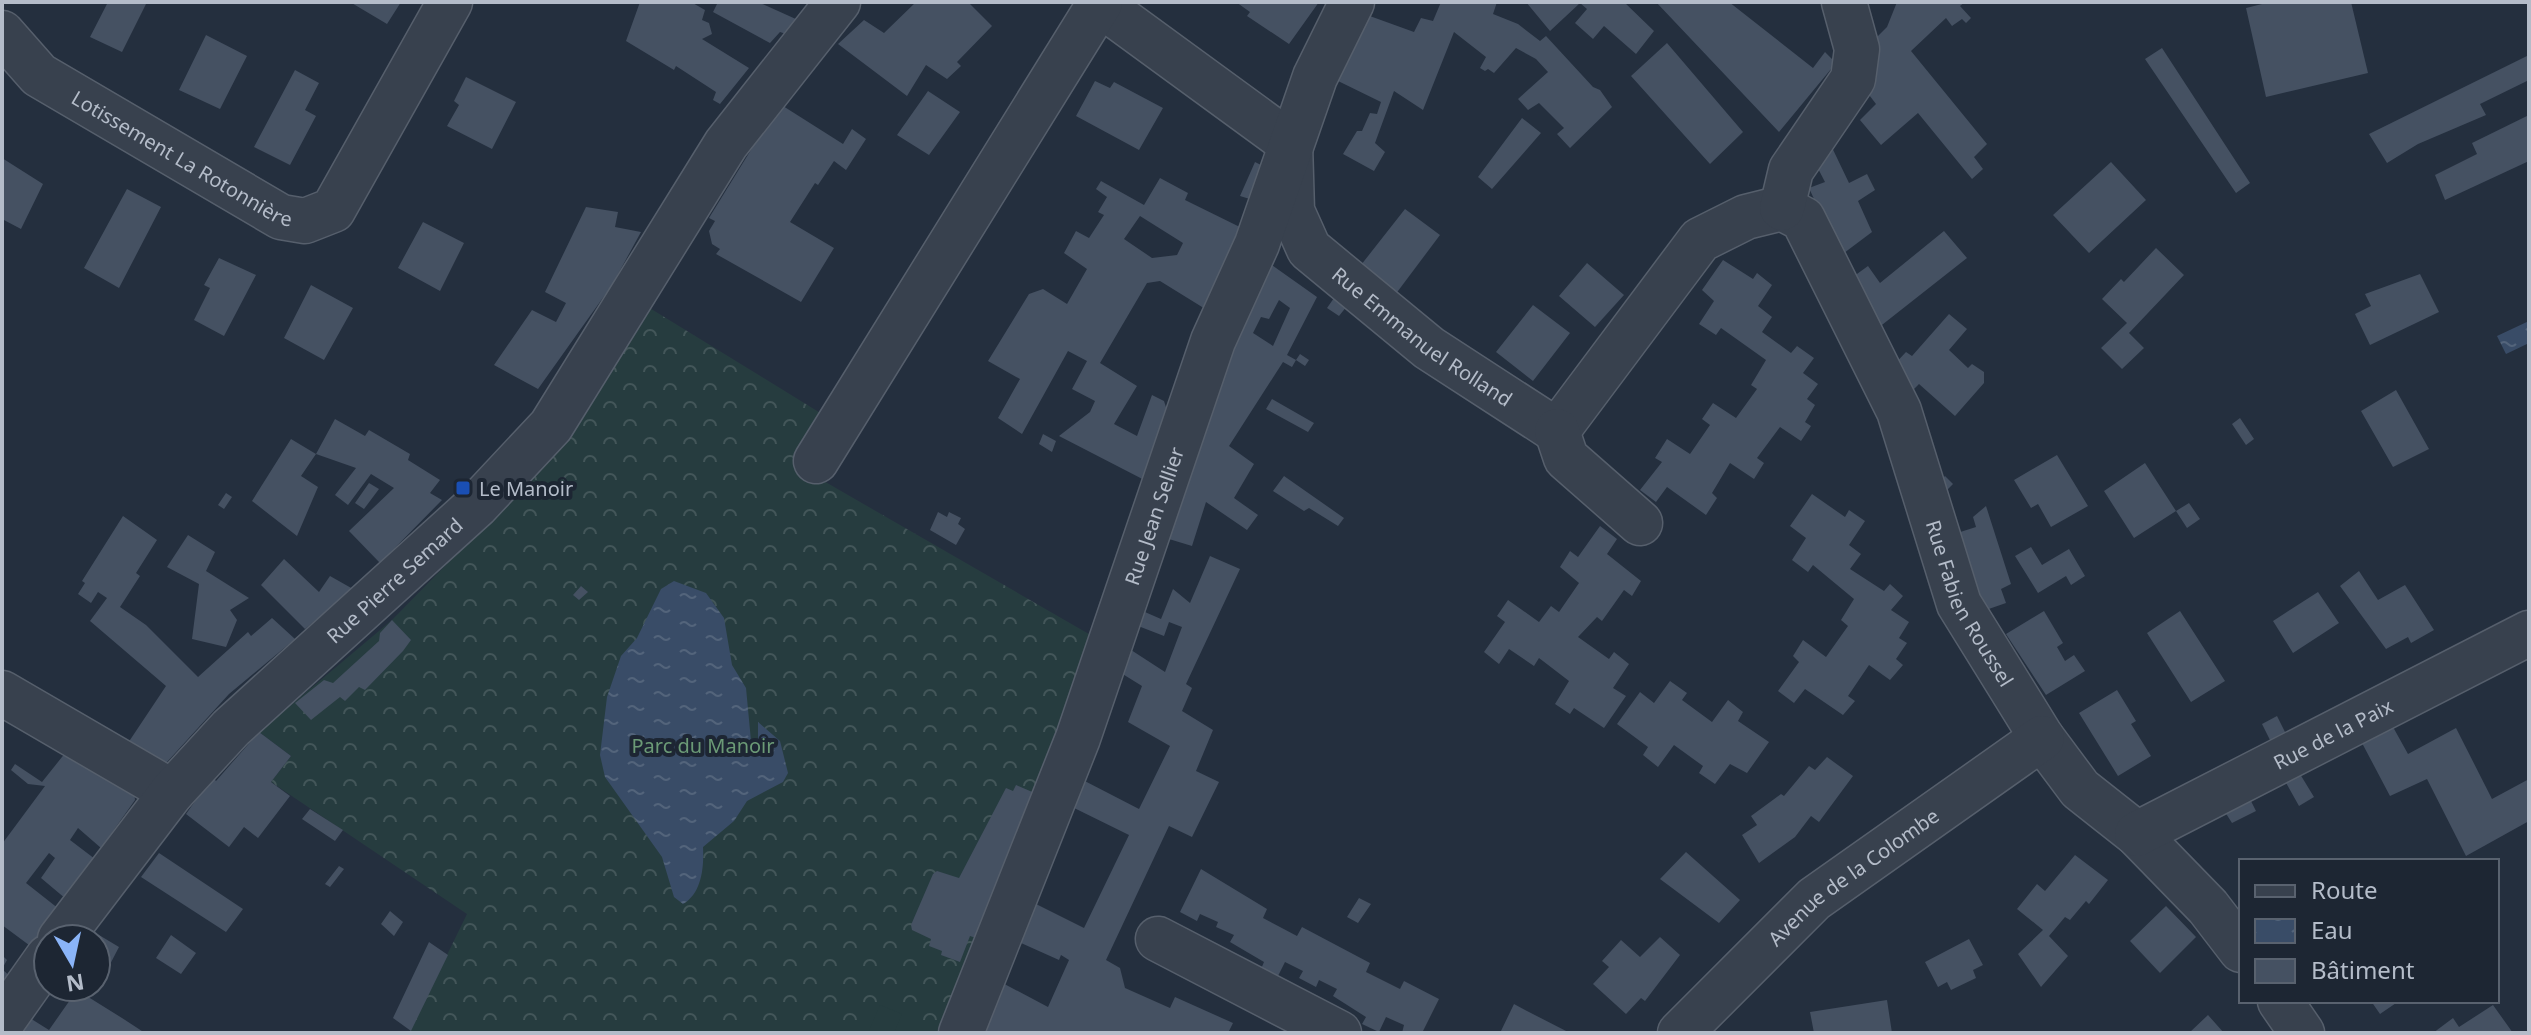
<svg xmlns="http://www.w3.org/2000/svg" width="2531" height="1035" font-family="'Noto Sans',sans-serif">
	<style>
		.forest { fill: url(#forest-crowns) }
		.pitch { fill: #263c3f }
		.water { fill: url(#water-ripples) }
		.building { fill: #455162; fill-rule: evenodd }
		.lines { fill: none; stroke-linecap: round; stroke-linejoin: round }
		.minor-casing { stroke: #565f6c; stroke-width: 47 }
		.minor { stroke: #38414e; stroke-width: 44 }
		.transit-dot { fill: #1a4fb4; stroke: #1d2633; stroke-width: 3 }
		.labels { text-anchor: middle; dominant-baseline: central; stroke-width: 8; stroke-linejoin: round; paint-order: stroke }
		.street-label { font-size: 20px; fill: #b4bcc9; stroke: #1d2633 }
		.poi-label { font-size: 20px; fill: #b4bcc9; stroke: #1d2633; text-anchor: start }
		.park-label { font-size: 20px; fill: #6b9a76; stroke: #1d2633 }
	</style>
	<defs>
		<pattern id="forest-crowns" width="20" height="18" patternUnits="userSpaceOnUse" patternTransform="scale(2)"><rect width="20" height="18" fill="#263c3f"/><path d="M2 6a3 3 0 1 1 6 0M12 15a3 3 0 1 1 6 0" fill="none" stroke="#435659"/></pattern>
		<pattern id="water-ripples" width="26" height="14" patternUnits="userSpaceOnUse" patternTransform="scale(2)"><rect width="26" height="14" fill="#394c67"/><path d="M2 4q2-2 4 0t4 0M15 11q2-2 4 0t4 0" fill="none" stroke="#53647b"/></pattern>
	</defs>
	<rect width="100%" height="100%" fill="#242f3e"/>
	<path class="forest" d="M648,307l174,107 -26,51 305,176 -153,392h-539l58,-119 -196,-132 20,-26 -32,-24 133,-112 146,-149z"/>
	<path class="pitch" d="M880,1005l22,9 -8,19h-26z"/>
	<path class="water" d="M2529,321v22l-23,11 -9,-18z
		M674,581l32,12 18,25 8,47 14,23 5,53 7,1v-20l22,19 8,32 -5,9 -36,19 -13,20 -31,26c1,20 -1,46 -20,57l-9,-7 -12,-40 -57,-80 -5,-22 7,-58 14,-41 16,-18 24,-49z"/>
	<path class="building" d="M108,2h39l-25,50 -32,-15z
		M350,2h51l-14,22z
		M640,2h51l14,8 -3,10 7,3 3,11 -10,5 47,29 -29,36 -7,-4 3,-8 -40,-26 -2,4 -48,-29z
		M718,2h40l40,18 -9,15 -9,-3 -10,11 -57,-31z
		M916,2h52l24,24 -35,36 4,4 -14,13 -21,-14 -19,31 -69,-52 26,-24 20,13z
		M1236,2h83l-30,42 -42,-28 3,-4z
		M1441,2h56l-4,12 25,10 22,17 6,-5 47,51 7,3 12,17 -42,41 -13,-14 7,-6 -25,-25 -11,7 -10,-11 30,-27 -12,-13 -20,-11 -22,25 -6,-4 -3,2 -5,-3 6,-11 -32,-25 -31,78 -29,-19 -19,52 10,9 -11,19 -31,-17 14,-23h5l8,-18 7,1 4,-12 -45,-22 31,-65 47,17 7,-14 12,3z
		M1526,2h98l30,29 -18,23 -32,-28 -11,13 -18,-16 12,-14 -7,-6 -30,28z
		M1656,2h73l84,66 12,-16 11,11 -57,69z
		M1897,2h68l-5,4 11,12 -5,5 -4,-4 -10,7 -6,-8 -35,33 76,93 -13,13 9,12 -11,10 -54,-66 -37,32 -21,-25 16,-16 -13,-17 15,-21 -11,-19 20,-20z
		M2270,2h81l17,71 -102,24 -20,-89z
		M206,35l41,21 -27,53 -41,-19z
		M1667,43l76,89 -33,32 -79,-88z
		M2162,48l88,135 -14,10 -91,-134z
		M2529,55v25l-49,24 6,11 -68,29 -31,19 -18,-29z
		M295,70l24,13 -14,27 11,6 -26,49 -36,-18z
		M466,77l50,25 -24,47 -45,-23 12,-21 -5,-4z
		M1095,81l15,7 4,-6 49,26 -24,42 -63,-34z
		M928,91l32,21 -31,43 -32,-20z
		M783,106l60,38 9,-15 14,10 -20,31 -12,-9 -16,24 -3,-2 -25,39 44,26 -33,54 -85,-48 4,-5 -8,-5 -3,-13 6,-10 -6,-3 45,-73z
		M2529,115v46l-84,39 -10,-25 42,-21 -5,-11z
		M1522,118l19,15 -49,56 -14,-12z
		M1826,135l23,48 18,-9 8,16 -17,11 14,31 -32,24 -31,-68 16,-6 -14,-27z
		M2,158l41,26 -22,45 -19,-10z
		M1255,162l16,8 -18,30 -13,-4z
		M2111,162l35,38 -57,53 -36,-38z
		M1160,178l28,15 -3,7 65,32 -35,83 -55,-34 -13,2 -47,80 37,23 -23,38 23,12 15,-41 12,6 8,25 -18,59 -95,-49 31,-24 5,-11 -23,-12 15,-28 -19,-10 -46,83 -24,-16 22,-39 -32,-18 41,-67 14,-5 24,15 20,-35 -23,-16 12,-22 13,7 15,-23 -6,-3 9,-15 -11,-8 5,-8 43,24zM1140,216l43,27 -6,12 -25,3 -28,-19z
		M127,189l34,18 -42,81 -35,-20z
		M586,207l32,5 -3,15 26,5 -29,53 -74,104 -44,-24 38,-55 24,12 10,-19 -21,-11z
		M1405,209l35,26 -45,60 -34,-30z
		M423,222l41,21 -24,48 -42,-23z
		M1944,231l23,27 -94,74 -23,-53 18,-13 12,17z
		M2156,248l28,27 -55,58 15,15 -22,21 -21,-21 26,-25 -25,-24 19,-20 3,3z
		M219,258l37,17 -32,61 -30,-16 16,-32 -6,-3z
		M1723,260l30,19 4,-6 15,12 -14,21 14,11 -10,15 29,21 6,-7 17,12 -11,15 15,11 -11,15 8,6 -10,17 6,4 -10,15 -21,-14 -23,31 7,5 -10,16 -24,-16 -18,30 5,5 -11,17 -39,-28 -11,15 -16,-12 22,-28 -7,-4 12,-19 23,15 20,-29 -8,-6 11,-16 23,15 21,-29 -6,-4 15,-25 -45,-32 -5,7 -17,-11 15,-23 -12,-11z
		M1269,263l48,34 -30,58 9,5 -4,7 -9,-5 -54,84 25,18 -20,34 24,17 -11,15 -41,-28 -14,44 -33,-10 28,-93zM1279,300l11,8 -17,38 -20,-13 8,-16 8,2z
		M1587,263l37,32 -29,32 -36,-31z
		M2420,274l19,38 -69,33 -15,-31 16,-8 -6,-12z
		M311,285l42,23 -29,52 -40,-22z
		M1334,298l13,8 -8,10 -12,-8z
		M1533,305l37,28 -37,48 -37,-29z
		M1949,314l18,15 -18,21 19,18 4,-4 12,8v11l-29,33 -36,-32 -15,15 -14,-30 16,-17 6,4z
		M1300,354l9,6 -4,6 -9,-6z
		M2396,390l33,59 -36,18 -32,-56z
		M1272,399l42,24 -6,9 -42,-23z
		M2240,418l14,21 -8,6 -14,-21z
		M335,419l30,17 4,-6 41,24 -2,6 32,20 -10,13 12,7 -62,63 -31,-32 45,-43 -23,-14 -23,31 -13,-10 21,-27 -40,-14z
		M1043,434l13,7 -4,11 -13,-8z
		M291,439l25,15 -15,22 17,11 -21,49 -45,-35z
		M2057,455l31,51 -37,21 -13,-23 -7,4 -17,-28z
		M2145,463l31,48 13,-8 11,16 -13,9 -11,-17 -42,27 -30,-47z
		M1284,476l60,42 -6,8 -29,-18 -5,3 -31,-20z
		M1945,476l8,8 -12,12 -5,-12z
		M369,483l10,6 -15,20 -9,-6z
		M226,493l6,4 -8,12 -6,-4z
		M1812,494l33,23 4,-7 16,11 -16,24 12,9 -11,15 34,22 6,-7 13,12 -12,14 18,12 -10,16 8,5 -11,16 7,6 -13,15 -21,-15 -21,31 7,5 -12,14 -38,-26 -11,14 -16,-12 21,-29 -6,-6 10,-16 23,17 22,-31 -7,-6 13,-21 -41,-34 -5,7 -16,-12 14,-22 -16,-12z
		M1986,506l25,78 -10,5 5,14 -23,8 -29,-77 22,-7 -3,-10z
		M938,512l9,5 2,-5 12,6 -3,6 7,5 -9,16 -26,-15z
		M123,516l34,24 -21,33 4,3 -20,31 26,18 52,52 50,-45 3,4 21,-18 23,21 -66,55 -72,79 -37,-18 46,-69 -76,-65 17,-23 -9,-6 -7,11 -13,-9 7,-11 -3,-2z
		M1600,526l17,13 -10,15 34,27 -9,15 -8,-6 -22,31 -5,-4 -19,20 31,22 5,-7 15,12 -16,24 13,8 -22,32 -30,-20 -4,6 -15,-10 14,-23 -30,-23 -5,8 -25,-17 -10,15 -15,-12 21,-30 -8,-6 11,-16 31,22 12,-16 8,6 20,-29 -19,-16 10,-16 8,6z
		M188,535l27,17 -9,19 43,27 -19,12 7,10 -11,27 -34,-8 7,-55 -32,-17z
		M2031,547l11,18 27,-16 16,27 -14,9 -5,-9 -28,17 -23,-37z
		M1210,556l30,13 -54,115 6,4 -10,23 31,19 -17,41 23,11 -27,55 -23,-11 -63,134 14,8 5,20 45,20 5,-11 58,26 -5,10h-255l22,-54 53,28 21,-47 -8,-5 -2,5 -47,-21 16,-39 56,28 45,-93 -63,-31 11,-27 62,32 31,-63 -42,-24 14,-36 -21,-13 7,-25 37,24 17,-45 -13,-5 -5,14 -31,-12 5,-15 23,10 12,-30 17,14z
		M284,559l35,33 11,-16 23,13 -48,40 -44,-44z
		M2359,571l19,29 27,-15 29,45 -23,13 -3,-6 -22,12 -46,-63z
		M581,586l7,6 -9,8 -6,-5z
		M2318,592l21,31 -46,30 -20,-32z
		M2044,611l19,32 -6,4 8,14 9,-6 11,16 -39,24 -40,-61z
		M2180,611l45,70 -34,21 -44,-69z
		M392,620l19,20 -8,11 -38,39 -6,-3 -14,14 -5,-4 -29,23 -16,-17 29,-23 9,3 46,-42 1,-8z
		M1670,681l17,12 -5,7 30,22 16,-22 15,12 -5,9 31,21 -22,31 -17,-9 -15,20 -16,-11 4,-7 -29,-21 -16,22 -15,-12 5,-8 -31,-23 23,-32 14,11z
		M2117,690l19,31 -5,3 20,32 -33,20 -39,-63z
		M2277,716l12,24 -15,8 -12,-24z
		M2393,727l15,27 48,-26 36,71 37,-20v42l-63,35 -39,-77 -37,17 -28,-53z
		M259,732l32,24 -20,26 19,14 -32,42 -14,-11 -15,20 -43,-33 26,-37 4,4z
		M70,747l63,35 2,18 -34,48 -23,-20 -8,12 25,19 -29,40 -25,-21 14,-20 -6,-5 -23,30 33,26 -26,39 -31,-23v-81l43,-58 -17,-2 -17,-14 4,-6 27,18z
		M1827,757l26,19 -34,46 -8,-6 -16,21 -36,26 -17,-28 15,-10 -6,-9 30,-22 3,2 25,-30 6,4z
		M2300,774l14,23 -15,9 -14,-25z
		M1016,785l28,12 -59,144 -15,-5 -10,26 -19,-7 1,-4 -13,-5 2,-7 -19,-9 -1,-5 22,-51 4,-3 22,7 47,-90 7,3z
		M2250,799l6,12 -24,12 -7,-11z
		M310,809l33,21 -8,11 -33,-22z
		M1686,852l54,48 -21,23 -59,-44z
		M159,853l84,56 -17,23 -85,-55z
		M2075,855l33,25 -19,24 -3,-3 -16,19 -5,-3 -16,19 19,20 -27,31 -23,-33 25,-24 -26,-21 20,-25 8,7z
		M339,866l5,3 -14,18 -5,-3z
		M1201,869l66,40 -4,9 34,18 5,-9 68,36 -4,9 34,17 4,-8 35,18 -17,34h-20l2,-8 -18,-8 -7,15 -17,-8 4,-7 -33,-21 4,-7 -18,-9 -3,7 -17,-9 4,-7 -18,-9 -8,16 -16,-9 3,-7 -34,-20 4,-7 -18,-8 2,-5 -18,-8 -3,7 -17,-9z
		M1359,898l12,6 -13,19 -11,-6z
		M2166,906l30,31 -36,36 -30,-32z
		M390,911l13,11 -9,14 -13,-12z
		M84,926l35,21 -13,25 -4,-3 -6,7v-37h-21z
		M171,935l25,18 -15,21 -25,-16z
		M1660,937l20,18 -35,46 -4,-3 -15,16 -33,-30 16,-17 -7,-6 19,-21 19,17z
		M1969,939l14,26 -10,5 3,8 -25,12 -4,-8 -9,5 -13,-25z
		M429,942l19,13 -37,76 -18,-13z
		M2,955l5,5 -5,9 12,11 -12,15z
		M77,990l45,28 23,15h-131l11,-18 24,15z
		M1887,1000l5,33h-78l-4,-21z
		M2371,1001h28l-19,13z
		M1514,1004l13,7 43,22h-70z
		M2493,1005l20,28h-80l20,-15 6,9z
		M2208,1015l16,18h-35z"/>
	<g class="lines">
		<g class="minor-casing">
			<g id="minor">
				<path id="s1" d="M1097,2l193,141 2,68 17,38 120,99 128,83 143,-191 46,-23 36,-9"/>
				<path id="s2" d="M2,33l37,42 242,142 24,4 28,-11 117,-208"/>
				<path id="s3" d="M1782,208l21,11 96,192 60,193 83,134 38,51 57,45 71,73 33,43"/>
				<path d="M1782,208l9,-38 62,-91 4,-30 -13,-47"/>
				<path d="M1557,431l9,27 74,65"/>
				<path d="M816,461l284,-458"/>
				<path d="M2,693l170,99"/>
				<path id="s4" d="M2137,834l392,-201"/>
				<path id="s5" d="M60,939l112,-147 59,-64 246,-223 74,-79 175,-282 112,-142"/>
				<path d="M1158,939l181,94"/>
				<path d="M2280,1001l22,32"/>
				<path d="M2,1022l46,-65"/>
				<path id="s6" d="M961,1033l117,-295 135,-397 44,-97 58,-167 37,-75"/>
				<path id="s7" d="M1680,1033l134,-134 228,-161"/>
			</g>
		</g>
		<use href="#minor" class="minor"/>
	</g>
	<rect class="transit-dot" x="455" y="480" width="16" height="16" rx="4"/>
	<g class="labels">
		<g class="street-label">
			<text stroke="none"><textPath href="#s2" startOffset="222">Lotissement La Rotonnière</textPath></text>
			<text stroke="none"><textPath href="#s1" startOffset="492">Rue Emmanuel Rolland</textPath></text>
			<text stroke="none"><textPath href="#s6" startOffset="552">Rue Jean Sellier</textPath></text>
			<text stroke="none"><textPath href="#s5" startOffset="492">Rue Pierre Semard</textPath></text>
			<text stroke="none"><textPath href="#s3" startOffset="444">Rue Fabien Roussel</textPath></text>
			<text stroke="none"><textPath href="#s4" startOffset="220">Rue de la Paix</textPath></text>
			<text stroke="none"><textPath href="#s7" startOffset="234">Avenue de la Colombe</textPath></text>
		</g>
		<g class="poi-label">
			<text x="479" y="488">Le Manoir</text>
		</g>
		<g class="park-label">
			<text x="703" y="745">Parc du Manoir</text>
		</g>
	</g>
	<rect width="2531" height="1035" fill="none" stroke="#b4bcc9" stroke-width="8"/>
	<rect x="2239" y="859" width="260" height="144" fill="#1d2633" stroke="#59626f" stroke-width="2"/>
	<rect x="2255" y="885" width="40" height="12" fill="#38414e" stroke="#59626f" stroke-width="2"/>
	<text x="2311" y="899" font-size="24" fill="#b4bcc9">Route</text>
	<rect x="2255" y="919" width="40" height="24" fill="url(#water-ripples)" stroke="#59626f" stroke-width="2"/>
	<text x="2311" y="939" font-size="24" fill="#b4bcc9">Eau</text>
	<rect x="2255" y="959" width="40" height="24" fill="#455162" stroke="#59626f" stroke-width="2"/>
	<text x="2311" y="979" font-size="24" fill="#b4bcc9">Bâtiment</text>
	<g transform="translate(72 963) rotate(171)"><circle r="38" fill="#1d2633" stroke="#59626f" stroke-width="2"/>
	<path d="M0-6L14 30L0 20L-14 30Z" fill="#8ab4f8"/>
	<text y="-12" font-size="22" font-weight="bold" text-anchor="middle" fill="#b4bcc9">N</text>
	</g>
</svg>
